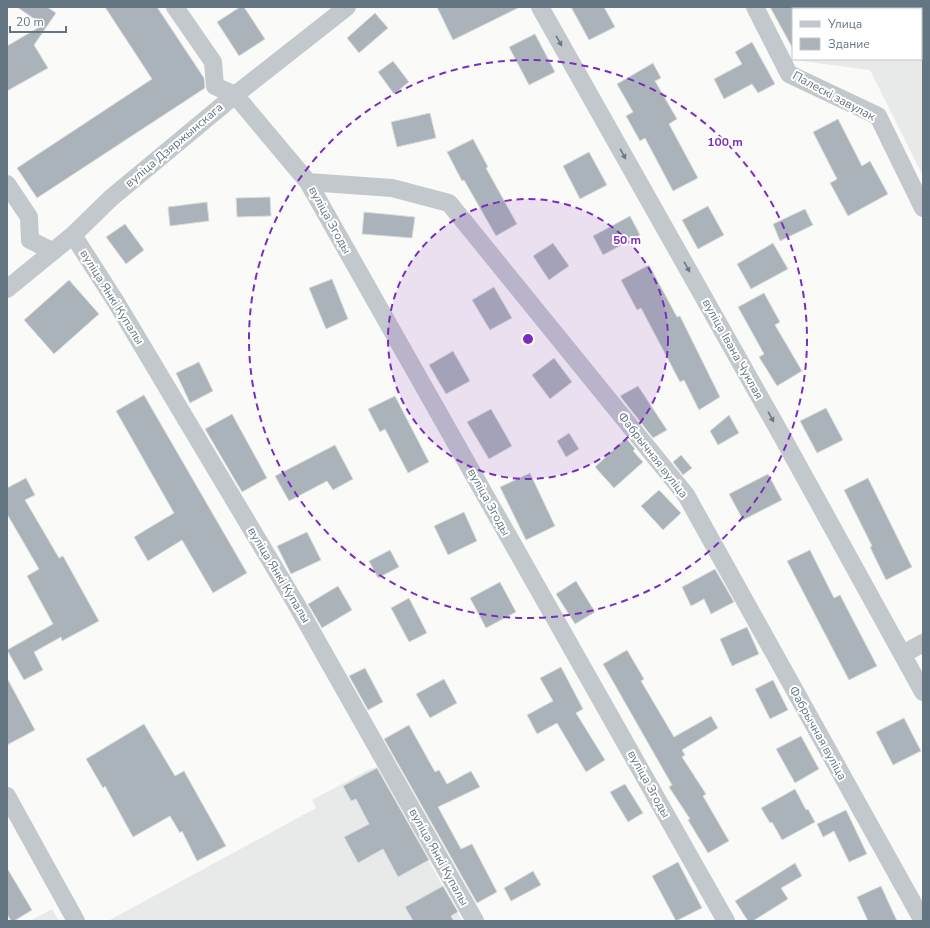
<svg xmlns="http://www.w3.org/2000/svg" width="930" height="928" font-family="'Nunito Sans',sans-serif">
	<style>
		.built { fill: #e8e9e9 }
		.building { fill: #aab3b9; stroke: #dcdcda }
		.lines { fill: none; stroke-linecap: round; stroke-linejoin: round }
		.minor { stroke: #c3c8cc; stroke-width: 18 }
		.oneway { fill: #6a7a87 }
		.ring { fill: none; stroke: #7b2cbf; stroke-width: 2; stroke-dasharray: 7 5 }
		.labels { text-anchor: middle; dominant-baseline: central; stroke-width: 4; stroke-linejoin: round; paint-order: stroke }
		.street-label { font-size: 12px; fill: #657683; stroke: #fff }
		.centre { fill: #7b2cbf; stroke: #fff; stroke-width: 2 }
		.ring-label { font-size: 12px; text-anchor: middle; font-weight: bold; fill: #7b2cbf; stroke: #fff; stroke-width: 4; stroke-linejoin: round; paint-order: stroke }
	</style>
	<rect width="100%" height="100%" fill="#fafaf8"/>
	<path class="built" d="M771,7h152v169l-53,-106 -69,-9 -1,-2h121v-50h-128z
		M377,767l85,154h-354l208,-113 -4,-8 58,-31z
		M52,909l7,12h-29z"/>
	<path class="building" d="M17,7h30l9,6 -22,32 14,23 -41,23v-45l36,-21z
		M105,7h52l47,71 1,10 -168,110 -20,-30 135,-89z
		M240,7h4l21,32 -26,17 -22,-34z
		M437,7h83l-67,33z
		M571,7h33l11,20 -26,13z
		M770,7h23v42z
		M375,13l13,15 -29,25 -12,-15z
		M535,34l20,38 -26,13 -20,-38z
		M752,42l23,42 -17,9 -6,-9 -28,15 -10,-20 28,-15 -7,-12z
		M393,61l16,21 -15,12 -16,-22z
		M653,63l8,15 -6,3 22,38 -8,5 29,54 -25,13 -28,-53 -5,3 -14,-25 7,-4 -16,-28z
		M430,113l6,25 -39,9 -6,-25z
		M838,119l24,47 8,-5 18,33 -40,22 -18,-33 7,-4 -24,-47z
		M473,139l15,28 -2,1 31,56 -21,12 -32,-56 -2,1 -15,-29z
		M589,152l18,33 -27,14 -17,-33z
		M270,197l1,19 -34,1 -1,-19z
		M207,202l2,19 -39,5 -2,-19z
		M708,206l16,29 -26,14 -16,-29z
		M805,209l8,16 -33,16 -7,-17z
		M364,212l51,5 -3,21 -50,-4z
		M630,216l10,19 -37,20 -10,-19z
		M125,224l19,26 -18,14 -20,-27z
		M553,243l16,23 -20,14 -16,-24z
		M773,243l15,26 -37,20 -14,-25z
		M649,265l28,52 3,-1 40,81 -21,13 -15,-30 -4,2 -39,-74 -4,2 -16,-30z
		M332,279l16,40 -22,10 -17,-41z
		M69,280l30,34 -45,40 -30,-34z
		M494,287l18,31 -22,12 -18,-30z
		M764,293l16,29 -5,3 27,46 -25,15 -18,-29 5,-3 -26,-47z
		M453,351l17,30 -24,13 -17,-29z
		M554,358l18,24 -22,17 -18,-24z
		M199,362l14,29 -23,12 -14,-30z
		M638,386l29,44 -14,8 -33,-42z
		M144,395l103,178 -34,20 -31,-53 -34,21 -14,-24 40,-24 -58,-102z
		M395,396l34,66 -21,11 -23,-44 -5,3 -12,-23z
		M826,408l17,32 -26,13 -17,-32z
		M491,409l21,37 -23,13 -22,-37z
		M232,414l35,64 -25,14 -37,-63z
		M729,415l10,18 -21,12 -8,-14z
		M569,433l10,16 -13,8 -9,-16z
		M626,438l9,11 -2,2 10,11 -29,26 -19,-21z
		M335,445l18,34 -20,11 -6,-9 -38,20 -14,-25z
		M681,455l11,13 -9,7 -10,-13z
		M530,473l25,53 -29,14 -26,-53z
		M768,474l14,26 -39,20 -14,-26z
		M26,478l9,17 -10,5 34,58 4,-2 36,65 -37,20 -1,-4 -27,15 9,18 -19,10 -17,-30 46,-26 -26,-48 12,-7 -32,-55v-26z
		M868,478l44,89 -26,13 -16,-33 2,-1 -28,-56z
		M659,490l22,23 -18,17 -22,-24z
		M464,512l13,29 -29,14 -14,-29z
		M307,532l14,28 -30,14 -14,-28z
		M390,550l9,17 -21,11 -9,-17z
		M810,550l24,48 6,-3 37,71 -28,14 -62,-119z
		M715,569l19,33 -23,12 -7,-15 -13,7 -9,-19z
		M576,581l19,31 -20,12 -19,-30z
		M500,582l16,30 -30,16 -16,-30z
		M338,586l14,24 -30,18 -14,-24z
		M409,598l18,35 -18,9 -18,-34z
		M747,627l12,27 -27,12 -12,-27z
		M627,650l17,29 -3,2 33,56 37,-21 7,12 -36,22 3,5 -3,2 24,37 -3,2 26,45 -21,12 -20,-33 2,-1 -21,-32 3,-2 -69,-121z
		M561,667l22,42 -7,4 29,47 -19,12 -29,-49 -20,11 -10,-19 26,-14 -13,-23z
		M365,668l18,34 -15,8 -19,-34z
		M7,678l28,52 -28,15z
		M444,679l13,24 -27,15 -14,-24z
		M773,680l15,30 -18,9 -15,-30z
		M904,718l17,33 -28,14 -17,-33z
		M144,724l31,52 9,-5 42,75 -29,15 -15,-30 -2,2 -10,-17 -37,21 -28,-51 -2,2 -17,-29z
		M409,725l26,47 4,-2 8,14 24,-13 9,16 -42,20 23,42 11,-5 25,48 -20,11 -93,-164z
		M801,736l18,33 -24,14 -19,-34z
		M377,768l52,92 -31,17 -15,-28 -25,14 -14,-26 25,-13 -13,-25 -5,2 -8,-15z
		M625,784l18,29 -15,9 -18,-30z
		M795,789l11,21 2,-1 7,13 -33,18 -10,-18 -2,1 -9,-15z
		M846,810l21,44 -18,8 -15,-31 -11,6 -6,-13z
		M678,862l24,46 -26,13 -24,-45z
		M795,863l7,13 -21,12 7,11 -35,22h-5l-13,-20z
		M7,868l25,42 -18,11h-3l-4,-7z
		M533,871l8,14 -30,16 -7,-13z
		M443,886l15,26 -7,4 3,5h-41l-8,-14z
		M881,886l16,35h-29l-11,-24z"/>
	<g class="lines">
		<path class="minor" d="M175,7l38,55 2,24 20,9 73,87 418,739
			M540,7l243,431 140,254
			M755,7l34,67 89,42 45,92
			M308,182l84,6 57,15 237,292 237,426
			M7,184l22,33 1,23 22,11
			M73,235l43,67 179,300 180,319
			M7,289l66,-54 38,-37 124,-103 112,-88
			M903,654l20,-11
			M7,796l69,125"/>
	</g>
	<defs><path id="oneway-solid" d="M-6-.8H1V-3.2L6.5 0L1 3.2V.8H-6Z"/></defs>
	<g class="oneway">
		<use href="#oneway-solid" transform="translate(559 41) rotate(61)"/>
		<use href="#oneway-solid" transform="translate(623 154) rotate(61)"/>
		<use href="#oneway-solid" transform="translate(687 267) rotate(61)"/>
		<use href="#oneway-solid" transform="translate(771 417) rotate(61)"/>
	</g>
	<circle cx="528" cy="339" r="140" fill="#7b2cbf" fill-opacity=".12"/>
	<g class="ring">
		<circle cx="528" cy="339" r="140"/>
		<circle cx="528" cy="339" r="279"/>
	</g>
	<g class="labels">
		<g class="street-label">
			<text transform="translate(834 96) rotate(28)">Палескі завулак</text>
			<text transform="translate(174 145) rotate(-40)">вуліца Дзяржынскага</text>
			<text transform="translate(330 220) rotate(61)">вуліца Згоды</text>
			<text transform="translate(112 297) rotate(58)">вуліца Янкі Купалы</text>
			<text transform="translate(733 349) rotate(61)">вуліца Івана Чуклая</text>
			<text transform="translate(653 455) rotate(52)">Фабрычная вуліца</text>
			<text transform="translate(489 502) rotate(61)">вуліца Згоды</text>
			<text transform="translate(279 575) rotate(59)">вуліца Янкі Купалы</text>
			<text transform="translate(818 733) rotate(61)">Фабрычная вуліца</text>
			<text transform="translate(649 784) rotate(61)">вуліца Згоды</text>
			<text transform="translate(439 857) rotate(61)">вуліца Янкі Купалы</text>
		</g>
	</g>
	<circle cx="528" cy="339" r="6" class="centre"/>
	<g class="ring-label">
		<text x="725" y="146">100 m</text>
		<text x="627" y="244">50 m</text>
	</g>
	<rect width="930" height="928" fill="none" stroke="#657683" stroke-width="16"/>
	<rect x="792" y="8" width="130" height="52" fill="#ffffff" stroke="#c1c8cd"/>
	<rect x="800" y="21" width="20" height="6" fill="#c3c8cc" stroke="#c1c8cd"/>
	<text x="828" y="28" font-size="12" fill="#657683">Улица</text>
	<rect x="800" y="38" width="20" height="12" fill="#aab3b9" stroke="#c1c8cd"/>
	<text x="828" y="48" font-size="12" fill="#657683">Здание</text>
	<path d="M10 26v6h56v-6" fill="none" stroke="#657683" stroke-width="2"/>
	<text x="16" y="26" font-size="12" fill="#657683" stroke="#ffffff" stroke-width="3" paint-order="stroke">20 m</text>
</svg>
